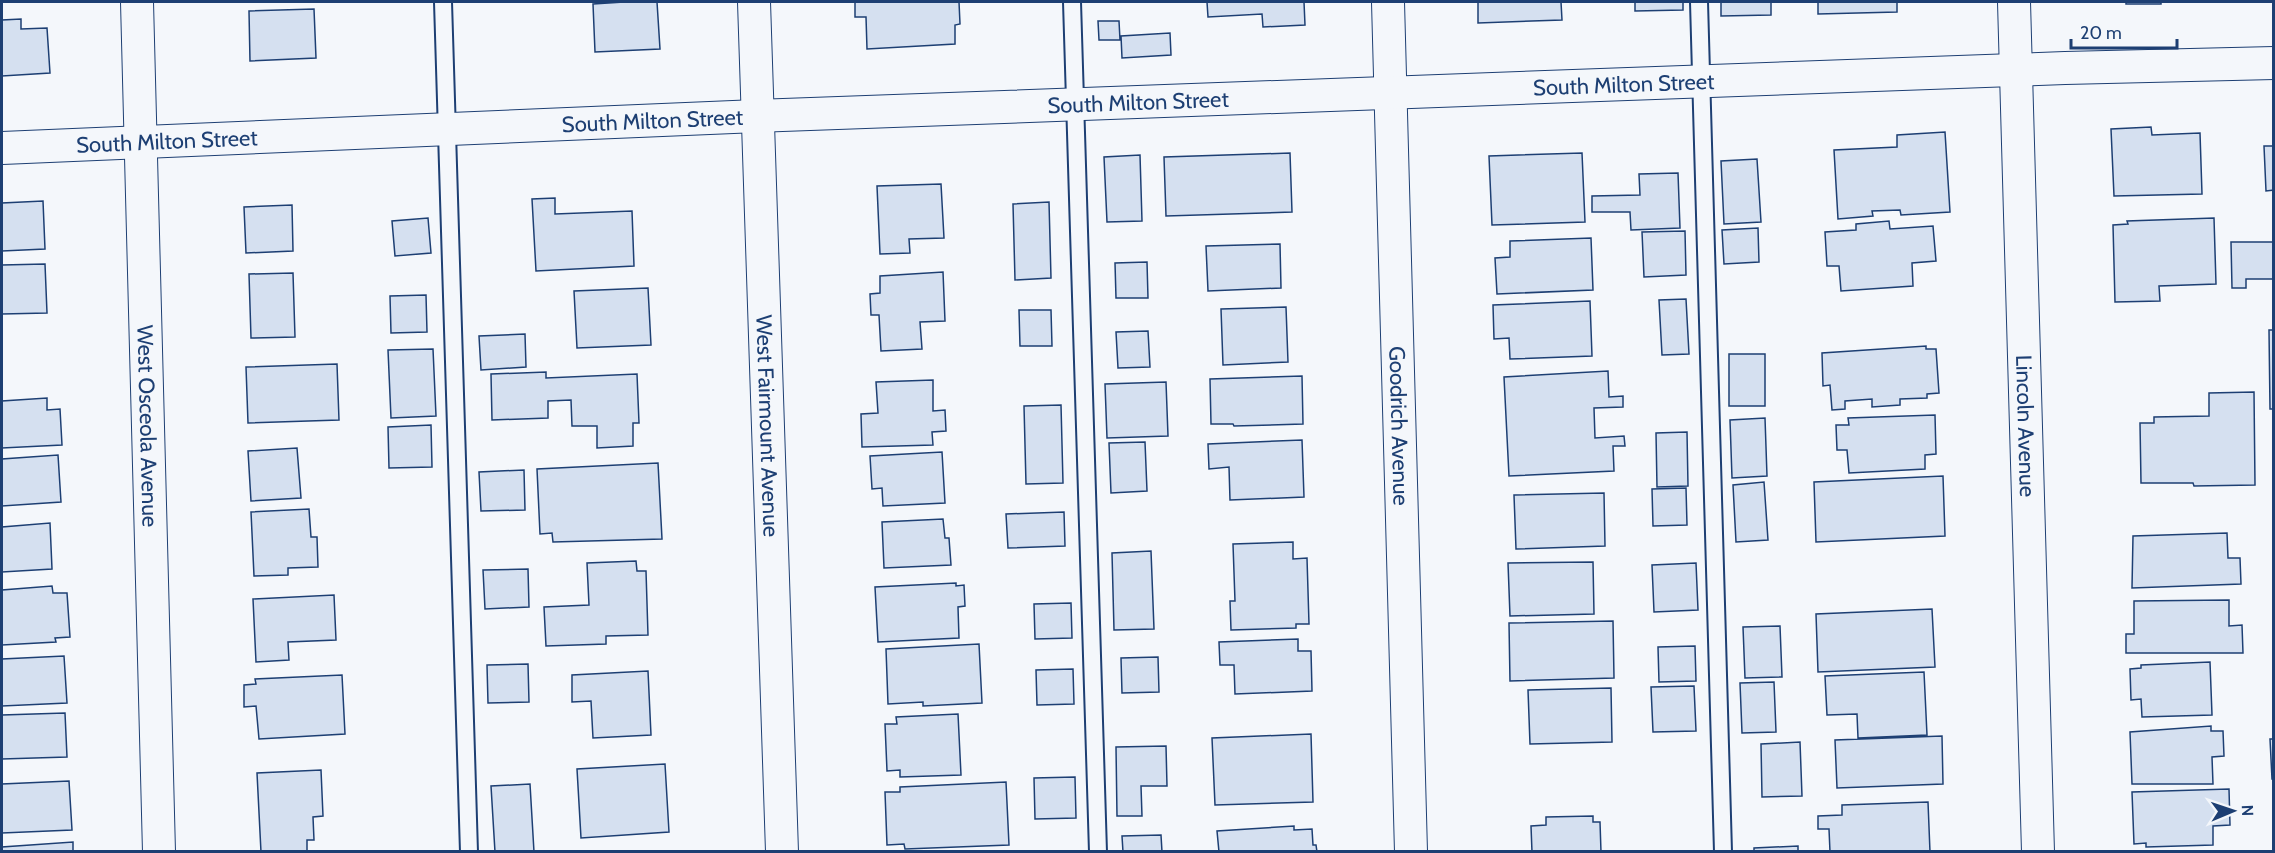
<svg xmlns="http://www.w3.org/2000/svg" width="2275" height="853" font-family="Cabin,sans-serif">
	<style>
		.building { fill: #d5e0f0; stroke: #1d3f73; stroke-width: 1.5 }
		.lines { fill: none; stroke-linecap: round; stroke-linejoin: round }
		.lane-casing { stroke: #1d3f73; stroke-width: 20 }
		.street-casing { stroke: #1d3f73; stroke-width: 34 }
		.lane { stroke: #f4f7fb; stroke-width: 16 }
		.street { stroke: #f4f7fb; stroke-width: 32 }
		.labels { text-anchor: middle; dominant-baseline: central; stroke-width: 4.5; stroke-linejoin: round; paint-order: stroke }
		.street-label { font-size: 22px; fill: #1d3f73; stroke: #f4f7fb }
	</style>
	<rect width="100%" height="100%" fill="#f4f7fb"/>
	<path class="building" d="M624,2h33l3,47 -65,3 -2,-48z
		M855,2h104l1,22 -5,1v19l-88,5 -1,-32h-11z
		M1207,2h97l1,23 -42,2 -1,-13 -54,3z
		M1478,2h83l1,18 -84,3z
		M1635,2h48v8l-48,1z
		M1721,2h50v13l-50,1z
		M1818,2h94h-15v10l-79,2z
		M2126,2h35v2h-35z
		M314,9l2,49 -66,3 -1,-50z
		M21,19v10l26,-1 3,45 -48,3v-56z
		M1098,21h21l1,19h-21z
		M1170,33l1,22 -49,3 -1,-22z
		M2151,127l1,8 48,-2 2,61 -88,2 -3,-67z
		M1945,132l5,80 -49,3 -1,-5 -28,1 1,5 -35,3 -4,-69 63,-3v-12z
		M2264,146h10v44l-8,1z
		M1290,153l2,59 -126,4 -2,-59z
		M1582,153l3,69 -93,3 -3,-69z
		M1140,155l2,66 -35,1 -3,-65z
		M1757,159l4,63 -37,2 -3,-63z
		M1678,173l2,55 -49,2 -1,-18h-38v-16l48,-1 -1,-21z
		M941,184l3,54 -35,1 1,14 -30,1 -3,-68z
		M555,198v16l77,-3 2,55 -98,5 -4,-72z
		M43,201l2,48 -43,2v-48z
		M1049,202l2,76 -36,2 -2,-76z
		M292,205l1,46 -47,2 -2,-46z
		M428,218l3,35 -36,3 -3,-35z
		M2214,218l2,66 -57,2 1,15 -45,1 -2,-77 15,-1 -1,-3z
		M1889,221l1,8 43,-3 3,35 -24,2 1,23 -72,5 -2,-25h-12l-2,-34 31,-2v-6z
		M1758,228l1,34 -35,2 -2,-34z
		M1685,231l1,44 -42,2 -2,-45z
		M1591,238l2,52 -96,4 -2,-36 15,-1v-16z
		M2231,242h43v37h-28v9h-14z
		M1280,244l1,44 -73,3 -2,-45z
		M1147,262l1,36h-32l-1,-35z
		M45,264l2,49 -45,1v-49z
		M943,272l2,49 -25,1 2,27 -41,2 -2,-36h-8l-1,-21 10,-1v-17z
		M293,273l2,64 -44,1 -2,-64z
		M648,288l3,57 -74,3 -3,-57z
		M426,295l1,37 -36,1 -1,-37z
		M1686,299l3,55 -27,1 -3,-55z
		M1590,301l2,55 -82,3 -1,-21 -15,1 -1,-34z
		M1286,307l2,55 -65,3 -2,-56z
		M1019,310h32l1,36h-32z
		M2269,330h5v79h-4z
		M1148,331l2,36 -32,1 -2,-36z
		M525,334l1,33 -45,3 -2,-34z
		M1926,346v3h10l3,44 -12,1v4l-27,1v6l-28,2v-8l-27,2v8l-13,1 -2,-25 -7,1 -1,-33z
		M433,349l3,67 -45,2 -3,-68z
		M1729,354h36v52h-36z
		M337,364l2,56 -91,3 -2,-56z
		M1608,371l1,26 14,-1v11l-29,1 1,30 29,-2 1,10h-12l1,25 -105,5 -5,-99z
		M546,372v6l91,-4 2,49h-6v23l-36,2v-22h-25l-1,-26 -23,1v17l-56,2 -1,-46z
		M1302,376l1,48 -69,2 -1,-2h-22l-1,-45z
		M933,380v31l12,-1 1,21 -14,1 1,13 -71,2 -1,-33 17,-1 -2,-31z
		M1166,382l2,54 -61,2 -2,-54z
		M2254,392l1,93 -61,1 -1,-3h-52l-1,-60h14v-6l55,-1v-23z
		M47,398v12l13,-1 2,36 -60,3v-47z
		M1061,405l2,78 -37,1 -2,-78z
		M1935,415l1,39 -11,1v14l-76,4 -2,-23h-10l-1,-25h13l-1,-7z
		M1765,418l2,58 -35,2 -2,-58z
		M431,425l1,42 -43,1 -1,-41z
		M1687,432l1,54 -31,1 -1,-54z
		M1302,440l2,57 -74,3 -1,-33 -20,2 -1,-25z
		M1145,442l2,49 -36,2 -2,-50z
		M297,448l4,50 -50,3 -3,-50z
		M942,452l3,51 -62,3 -1,-18 -10,1 -2,-33z
		M58,455l3,47 -59,4v-47z
		M658,463l4,76 -109,3 -1,-9 -12,1 -3,-65z
		M524,470l1,40 -44,1 -2,-39z
		M1943,476l2,60 -129,6 -2,-60z
		M1764,482l4,58 -32,2 -3,-57z
		M1686,488l1,37 -34,1 -1,-37z
		M1604,493l1,53 -89,3 -2,-54z
		M309,509l2,28h6l1,30 -30,1v7l-34,1 -3,-64z
		M1064,512l1,34 -57,2 -2,-34z
		M943,519l2,19h4l2,27 -67,3 -2,-46z
		M50,523l2,46 -50,3v-45z
		M2227,533l1,25h12l1,26 -109,4 1,-52z
		M1293,542v17l14,-1 2,66h-13v4l-65,2 -1,-29h5l-2,-57z
		M1151,551l3,78 -40,1 -2,-77z
		M636,561l1,10h9l2,64 -42,1v8l-60,2 -2,-39 45,-2 -2,-42z
		M1593,562l1,52 -84,2 -2,-53z
		M1696,563l2,47 -44,2 -2,-47z
		M528,569l1,38 -44,2 -2,-39z
		M956,583v3l8,-1 1,21 -7,1 1,31 -81,4 -3,-55z
		M52,586l1,7h14l3,44 -15,1 1,4 -54,3v-55z
		M334,595l2,45 -48,2 1,18 -33,2 -3,-63z
		M2229,600v26l13,-1 1,28h-117v-19h8v-33z
		M1071,603l1,35 -37,1 -1,-35z
		M1932,609l3,58 -117,5 -2,-58z
		M1613,621l1,57 -104,3 -1,-58z
		M1780,626l2,51 -37,1 -2,-51z
		M1298,639v12h13l1,40 -77,3 -1,-29h-14l-1,-23z
		M979,644l3,59 -59,3v-4l-35,2 -2,-55z
		M1695,646l1,35 -37,1 -1,-35z
		M64,656l3,47 -65,3v-47z
		M1158,657l1,35 -37,1 -1,-35z
		M2210,662l2,53 -70,2 -1,-18 -10,1 -1,-31 11,-1v-3z
		M528,664l1,38 -41,1 -1,-38z
		M1073,669l1,35 -37,1 -1,-35z
		M648,671l3,64 -58,3 -2,-37 -19,1v-27z
		M1924,672l3,63 -69,3 -1,-24 -30,1 -2,-39z
		M342,675l3,59 -86,5 -3,-33 -12,1v-22l12,-1 -1,-5z
		M1774,682l2,50 -34,1 -2,-50z
		M1694,686l2,45 -43,1 -2,-45z
		M1611,688l1,54 -82,2 -2,-54z
		M65,713l2,44 -65,2v-44z
		M958,714l3,61 -61,2v-7l-13,1 -2,-47h12l-1,-7z
		M2211,726v5h12l1,25 -12,1 1,27h-81l-2,-52z
		M1311,734l2,68 -98,3 -3,-67z
		M1942,736l1,48 -106,4 -2,-48z
		M2270,739h4v40h-2z
		M1800,742l2,54 -40,1 -1,-53z
		M1166,746l1,40h-26l1,30h-25l-1,-69z
		M665,764l4,68 -88,6 -4,-69z
		M321,770l2,46 -10,1 1,23h-7v12h-46l-4,-79z
		M1075,777l1,41 -41,1 -1,-41z
		M69,781l3,49 -70,3v-49z
		M1006,782l3,63 -104,4 -1,-5 -17,1 -2,-53h15v-5z
		M530,784l4,68h-39l-4,-66z
		M2229,789l1,36 -17,1v19l-67,2v-4l-12,1 -2,-52z
		M1928,802l2,50h-100l-1,-23h-11v-13l24,-1v-10z
		M1593,816v6h7l1,30h-69l-1,-26 15,-1v-8z
		M1294,826v4l18,-1 1,16h3l1,7h-98l-2,-21z
		M1161,835l1,17h-39l-1,-16z
		M73,842v10h-71v-5z
		M1798,846v6h-44v-4z"/>
	<g class="lines">
		<g class="lane-casing">
			<path id="lane" d="M443,2l26,850
				M1072,2l26,850
				M1699,2l24,850"/>
		</g>
		<g class="street-casing">
			<g id="street">
				<path id="s1" d="M137,2l22,850"/>
				<path id="s2" d="M754,2l28,850"/>
				<path id="s3" d="M1388,2l23,850"/>
				<path id="s4" d="M2014,2l24,850"/>
				<path id="s5" d="M2,148l755,-32 1308,-48 209,-5"/>
			</g>
		</g>
		<use href="#lane" class="lane"/>
		<use href="#street" class="street"/>
	</g>
	<g class="labels">
		<g class="street-label">
			<text stroke="none"><textPath href="#s5" startOffset="1623">South Milton Street</textPath></text>
			<text stroke="none"><textPath href="#s5" startOffset="1137">South Milton Street</textPath></text>
			<text stroke="none"><textPath href="#s5" startOffset="651">South Milton Street</textPath></text>
			<text stroke="none"><textPath href="#s5" startOffset="165">South Milton Street</textPath></text>
			<text stroke="none"><textPath href="#s3" startOffset="424">Goodrich Avenue</textPath></text>
			<text stroke="none"><textPath href="#s4" startOffset="424">Lincoln Avenue</textPath></text>
			<text stroke="none"><textPath href="#s1" startOffset="424">West Osceola Avenue</textPath></text>
			<text stroke="none"><textPath href="#s2" startOffset="424">West Fairmount Avenue</textPath></text>
		</g>
	</g>
	<rect width="2275" height="853" fill="none" stroke="#1d3f73" stroke-width="6"/>
	<g transform="translate(2233 811) rotate(88)" stroke="#f4f7fb" stroke-width="4.5" paint-order="stroke">
	<path d="M0-4.5L10 22L0 15L-10 22Z" fill="#1d3f73"/>
	<text y="-9" font-size="16" font-weight="bold" text-anchor="middle" fill="#1d3f73">N</text>
	</g>
	<path d="M2071 39v9h106v-9" fill="none" stroke="#1d3f73" stroke-width="3"/>
	<text x="2080" y="39" font-size="18" fill="#1d3f73" stroke="#f4f7fb" stroke-width="4.5" paint-order="stroke">20 m</text>
</svg>
